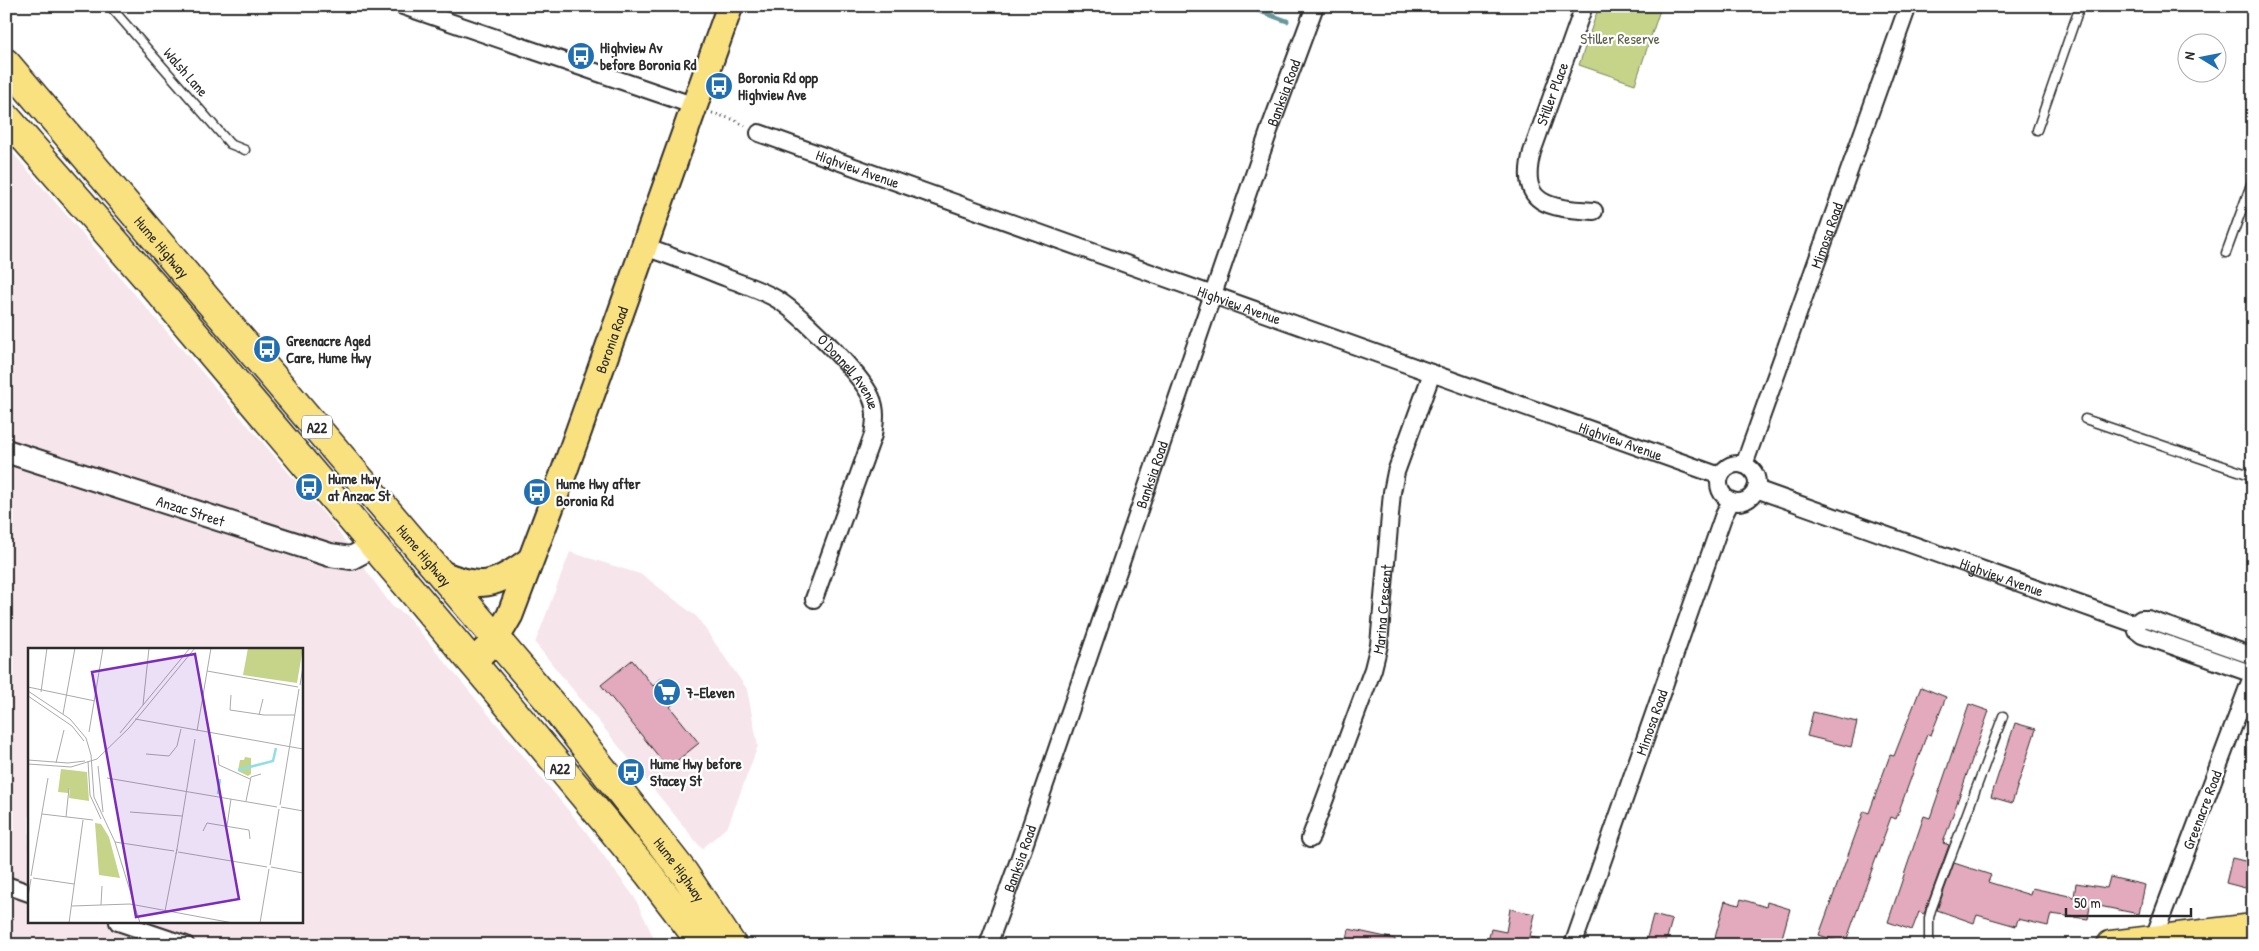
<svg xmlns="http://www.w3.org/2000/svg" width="2259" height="951" font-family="'Patrick Hand',sans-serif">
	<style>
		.built { fill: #f6e6eb; fill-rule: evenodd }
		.green { fill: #c5d489; stroke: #78805a }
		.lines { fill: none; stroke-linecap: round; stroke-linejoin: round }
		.stream { stroke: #66979b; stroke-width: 5 }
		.building { fill: #e2aabc; stroke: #2b2b2b }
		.lane-casing { stroke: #2b2b2b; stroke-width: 11 }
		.street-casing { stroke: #2b2b2b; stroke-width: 20 }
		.secondary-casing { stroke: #2b2b2b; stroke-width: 26 }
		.primary-casing { stroke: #2b2b2b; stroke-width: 29 }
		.highway-casing { stroke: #2b2b2b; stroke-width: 31 }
		.path { stroke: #2b2b2b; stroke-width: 3; stroke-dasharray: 1 4; stroke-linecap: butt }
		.lane { stroke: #fff; stroke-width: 8 }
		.street { stroke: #fff; stroke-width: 16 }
		.secondary { stroke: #fff; stroke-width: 22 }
		.primary { stroke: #fae180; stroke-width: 25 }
		.highway { stroke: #fae180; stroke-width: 28 }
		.labels { text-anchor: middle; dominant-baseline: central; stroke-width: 4.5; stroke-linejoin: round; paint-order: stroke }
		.shield { fill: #fff; stroke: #6b6b6b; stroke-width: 1 }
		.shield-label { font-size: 14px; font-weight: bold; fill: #2b2b2b }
		.park-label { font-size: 15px; fill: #595e47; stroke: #fff }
		.poi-label { font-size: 15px; font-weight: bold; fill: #2b2b2b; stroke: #fff; text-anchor: start }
		.street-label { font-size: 15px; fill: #2b2b2b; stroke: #fff }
		.inset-river { fill: none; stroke: #8edfe6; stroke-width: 2.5 }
		.inset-road { fill: none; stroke: #aaa; stroke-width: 1 }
		.view { fill: #7b2cbf; fill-opacity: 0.15; stroke: #7b2cbf; stroke-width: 2.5 }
		.inset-edge { fill: none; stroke: #2b2b2b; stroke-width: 2.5 }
	</style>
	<rect width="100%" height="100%" fill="#fff"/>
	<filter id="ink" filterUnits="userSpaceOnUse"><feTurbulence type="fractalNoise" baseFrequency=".02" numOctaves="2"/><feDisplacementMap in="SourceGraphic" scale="10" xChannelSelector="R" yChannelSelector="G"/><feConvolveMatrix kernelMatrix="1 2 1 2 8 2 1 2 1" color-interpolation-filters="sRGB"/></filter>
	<g filter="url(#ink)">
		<path class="built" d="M6,145l326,378 60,83 15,10 177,213 51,69 22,47h-651zM29,650h272v272h-272z
			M570,552l73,23 54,42 50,72 11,57 -30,80 -26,23 -167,-206z"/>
		<path class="green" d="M1599,6h49l12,4 -25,74 -56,-19z"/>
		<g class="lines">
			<path class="stream" d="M1246,6l41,15"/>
		</g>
		<path class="building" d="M632,660l21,26 10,-9 18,19 -11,11 29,36 -31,25 -67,-83z
			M1921,687l25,10 -15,38 -4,-1 -31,85 -5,-2 -46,127 -26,-9 45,-124 5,2 21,-58 4,1z
			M1969,704l20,7 -46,132 6,2 -25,69 -5,-2 -7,18 -24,-8 36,-106 6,2z
			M1813,712l44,10 -6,25 -44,-11z
			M2015,723l21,6 -24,74 -21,-6z
			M2232,858l21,5v27l-27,-7z
			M1954,863l37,12 -3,7 42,13 2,-7 42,9 2,-14 31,5 3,-11 35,8 -6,29 -40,-8h-9l-2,13 -37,-5 -3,12 -30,-7 -2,7 -39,-11 -3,8 -37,-13z
			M1741,899l25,8 1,-5 23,7 -10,36h-24l-16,-5 -1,5h-26l12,-44 14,4z
			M1510,909l25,5 -5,23 9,2v6h-52l4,-16 15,3z
			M1653,915l19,5 -7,25h-20z
			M1349,929l46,10v6h-49z"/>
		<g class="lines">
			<g class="lane-casing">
				<path id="lane" d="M110,6l120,138 15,6
					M2037,130l43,-124
					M2226,253l27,-74
					M2085,419l168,57
					M1929,945v-27l2,-8 72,-194"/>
			</g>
			<g class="street-casing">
				<g id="street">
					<path d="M403,6l292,100"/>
					<path d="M1584,6l-52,146c-14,54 18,56 62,59"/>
					<path id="s1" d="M759,133l961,343"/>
					<path id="s2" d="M644,247c28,9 55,20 83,31 15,6 31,11 46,19 23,12 88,77 98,100 6,13 4,25 2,38l-59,164"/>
					<circle cx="1738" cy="483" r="19"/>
					<path id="s3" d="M1744,465l164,-459"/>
					<path id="s4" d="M1756,489l379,135"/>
					<path d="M2135,624l2,7 5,4 111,39 -102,271"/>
					<path d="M2135,624l6,-5h7l105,37"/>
					<path id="s5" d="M1310,839l63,-170 6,-24 13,-153 4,-20 36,-99"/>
					<path d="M6,885l23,8"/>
					<path d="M118,922l68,23"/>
					<path id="s6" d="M988,945l31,-85 251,-732 45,-122"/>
					<path id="s7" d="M1573,945l150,-428 8,-16"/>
				</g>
			</g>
			<g class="secondary-casing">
				<g id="secondary">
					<path id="s8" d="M6,451l324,104 21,3 23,-12"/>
				</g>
			</g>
			<g class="primary-casing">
				<g id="primary">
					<path d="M440,573c41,17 54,14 90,-13"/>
					<path id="s9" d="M472,663l24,-24 14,-24 54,-143 166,-466"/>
				</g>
			</g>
			<g class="highway-casing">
				<g id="highway">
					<path id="s10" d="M6,63l548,644 130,166 48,72"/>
					<path d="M6,117l161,184 322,381 159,191 55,72"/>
					<path d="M2111,945l142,-17"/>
				</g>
			</g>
			<path class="path" d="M712,113l23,7 10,6"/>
			<use href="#lane" class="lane"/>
			<use href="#street" class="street"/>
			<use href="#secondary" class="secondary"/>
			<use href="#primary" class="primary"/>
			<use href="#highway" class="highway"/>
		</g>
	</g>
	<defs>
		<g id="bus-disc" transform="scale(1.4375)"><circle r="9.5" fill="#1f6fb2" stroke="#fff"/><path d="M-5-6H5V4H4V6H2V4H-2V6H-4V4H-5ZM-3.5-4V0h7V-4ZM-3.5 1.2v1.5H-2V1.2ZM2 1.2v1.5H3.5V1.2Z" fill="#fff"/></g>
		<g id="supermarket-disc" transform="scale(1.4375)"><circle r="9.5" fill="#1f6fb2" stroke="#fff"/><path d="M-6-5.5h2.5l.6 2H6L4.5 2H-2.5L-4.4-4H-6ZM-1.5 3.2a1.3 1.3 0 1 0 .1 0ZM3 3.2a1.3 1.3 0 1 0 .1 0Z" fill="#fff"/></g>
	</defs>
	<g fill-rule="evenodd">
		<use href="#bus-disc" x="581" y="56"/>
		<use href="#bus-disc" x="719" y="86"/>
		<use href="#bus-disc" x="267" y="349"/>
		<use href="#bus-disc" x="309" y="487"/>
		<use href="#bus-disc" x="537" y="492"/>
		<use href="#supermarket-disc" x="667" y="692"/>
		<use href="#bus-disc" x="631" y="772"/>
	</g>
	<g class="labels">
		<g class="shield">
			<rect x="302" y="415.5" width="30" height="23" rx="4"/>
			<rect x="545" y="756.5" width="30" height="23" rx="4"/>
		</g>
		<g class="shield-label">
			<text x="317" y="427">A22</text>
			<text x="560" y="768">A22</text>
		</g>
		<g class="park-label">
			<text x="1620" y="38">Stiller Reserve</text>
		</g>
		<g class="poi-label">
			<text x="600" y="47">Highview Av<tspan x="600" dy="17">before Boronia Rd</tspan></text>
			<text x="738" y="77">Boronia Rd opp<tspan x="738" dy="17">Highview Ave</tspan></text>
			<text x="286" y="340">Greenacre Aged<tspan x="286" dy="17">Care, Hume Hwy</tspan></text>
			<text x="328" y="478">Hume Hwy<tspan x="328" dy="17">at Anzac St</tspan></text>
			<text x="556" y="483">Hume Hwy after<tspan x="556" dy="17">Boronia Rd</tspan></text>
			<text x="686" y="692">7-Eleven</text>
			<text x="650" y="763">Hume Hwy before<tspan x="650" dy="17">Stacey St</tspan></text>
		</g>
		<g class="street-label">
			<text transform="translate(186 72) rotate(49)">Walsh Lane</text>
			<text stroke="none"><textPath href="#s6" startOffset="902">Banksia Road</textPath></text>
			<text transform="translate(1552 94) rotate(-70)">Stiller Place</text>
			<text stroke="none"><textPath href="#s1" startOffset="105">Highview Avenue</textPath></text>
			<text stroke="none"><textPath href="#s3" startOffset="244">Mimosa Road</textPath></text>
			<text stroke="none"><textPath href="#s10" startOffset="241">Hume Highway</textPath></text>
			<text stroke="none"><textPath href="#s1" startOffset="510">Highview Avenue</textPath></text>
			<text stroke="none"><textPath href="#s9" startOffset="355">Boronia Road</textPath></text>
			<text stroke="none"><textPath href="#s2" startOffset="246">O'Donnell Avenue</textPath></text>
			<text stroke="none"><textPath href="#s1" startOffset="915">Highview Avenue</textPath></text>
			<text stroke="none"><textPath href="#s6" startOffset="498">Banksia Road</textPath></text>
			<text stroke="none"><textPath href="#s8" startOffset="194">Anzac Street</textPath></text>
			<text stroke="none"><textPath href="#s10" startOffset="646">Hume Highway</textPath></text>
			<text stroke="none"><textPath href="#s4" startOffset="261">Highview Avenue</textPath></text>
			<text stroke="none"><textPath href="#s5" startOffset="242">Marina Crescent</textPath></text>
			<text stroke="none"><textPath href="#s7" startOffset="236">Mimosa Road</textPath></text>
			<text transform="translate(2202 810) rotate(-69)">Greenacre Road</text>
			<text stroke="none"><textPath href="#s6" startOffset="92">Banksia Road</textPath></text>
			<text stroke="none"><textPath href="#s10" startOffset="1051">Hume Highway</textPath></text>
		</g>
	</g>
	<g transform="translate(28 648)">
		<rect width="275" height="275" fill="#fff"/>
		<path d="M220,0h55l-6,35 -54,-8zM217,109l6,1v16l-3,2 -10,-5 2,-11h4zM33,121l26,3 2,29 -20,-3 1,-11 -2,6 -10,-1zM67,175l6,1 8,13 11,41 -21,-3z" fill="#c5d489"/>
		<path class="inset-river" d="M210,122l35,-9 3,-13M190,146l2,-15"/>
		<path class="inset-road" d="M179,23l91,16M272,37l3,-18M0,39l67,14M0,43l42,28 16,19 5,17 3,42 21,45 25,81M13,44l6,-44M203,47l-1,15 34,5h31M0,48l44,30 12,15M115,57l6,-57M35,66l12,-66M231,67l4,-16M107,71l168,30M169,83l14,-83M61,84l14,-84M92,85l70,-85M118,106l23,2 8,-10 4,-17M190,107l1,10 31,14M0,112l40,3 17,-2M60,113l2,34 11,24M28,115l8,-33M0,116l43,3 26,-8 32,-31 66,-80M70,118l5,46M79,130l170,29M218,153l5,-24 10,-3M252,157l19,-116M253,159l22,4M102,164l52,4M14,166l51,6M38,169l3,-29M199,178l4,-27M175,183l4,-8 42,7 1,9M87,194l59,9M149,201l18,-110M150,204l89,15M242,217l9,-56M243,219l32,6M3,228l17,-98M5,230l41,6M0,249l3,-18M73,257l1,-19M44,258l58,-2 103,19M137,263l12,-62 -1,5M41,275l14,-103M232,275l9,-54"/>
		<path class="view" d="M167,6l44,245 -103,18 -44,-245z"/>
		<rect width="275" height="275" class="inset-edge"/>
	</g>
	<rect width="2259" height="951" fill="none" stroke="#fff" stroke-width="25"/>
	<rect x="12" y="12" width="2234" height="926" fill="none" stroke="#2b2b2b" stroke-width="2" filter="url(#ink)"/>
	<g transform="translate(2202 58) rotate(280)"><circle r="24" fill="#ffffff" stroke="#aaaaaa"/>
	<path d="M0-4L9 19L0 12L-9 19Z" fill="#1f6fb2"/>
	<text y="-8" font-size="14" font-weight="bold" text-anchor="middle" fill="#2b2b2b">N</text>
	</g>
	<path d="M2066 908v8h125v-8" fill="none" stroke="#2b2b2b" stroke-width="2.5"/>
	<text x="2074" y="908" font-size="15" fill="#2b2b2b" stroke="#ffffff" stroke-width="4" paint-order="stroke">50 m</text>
</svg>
